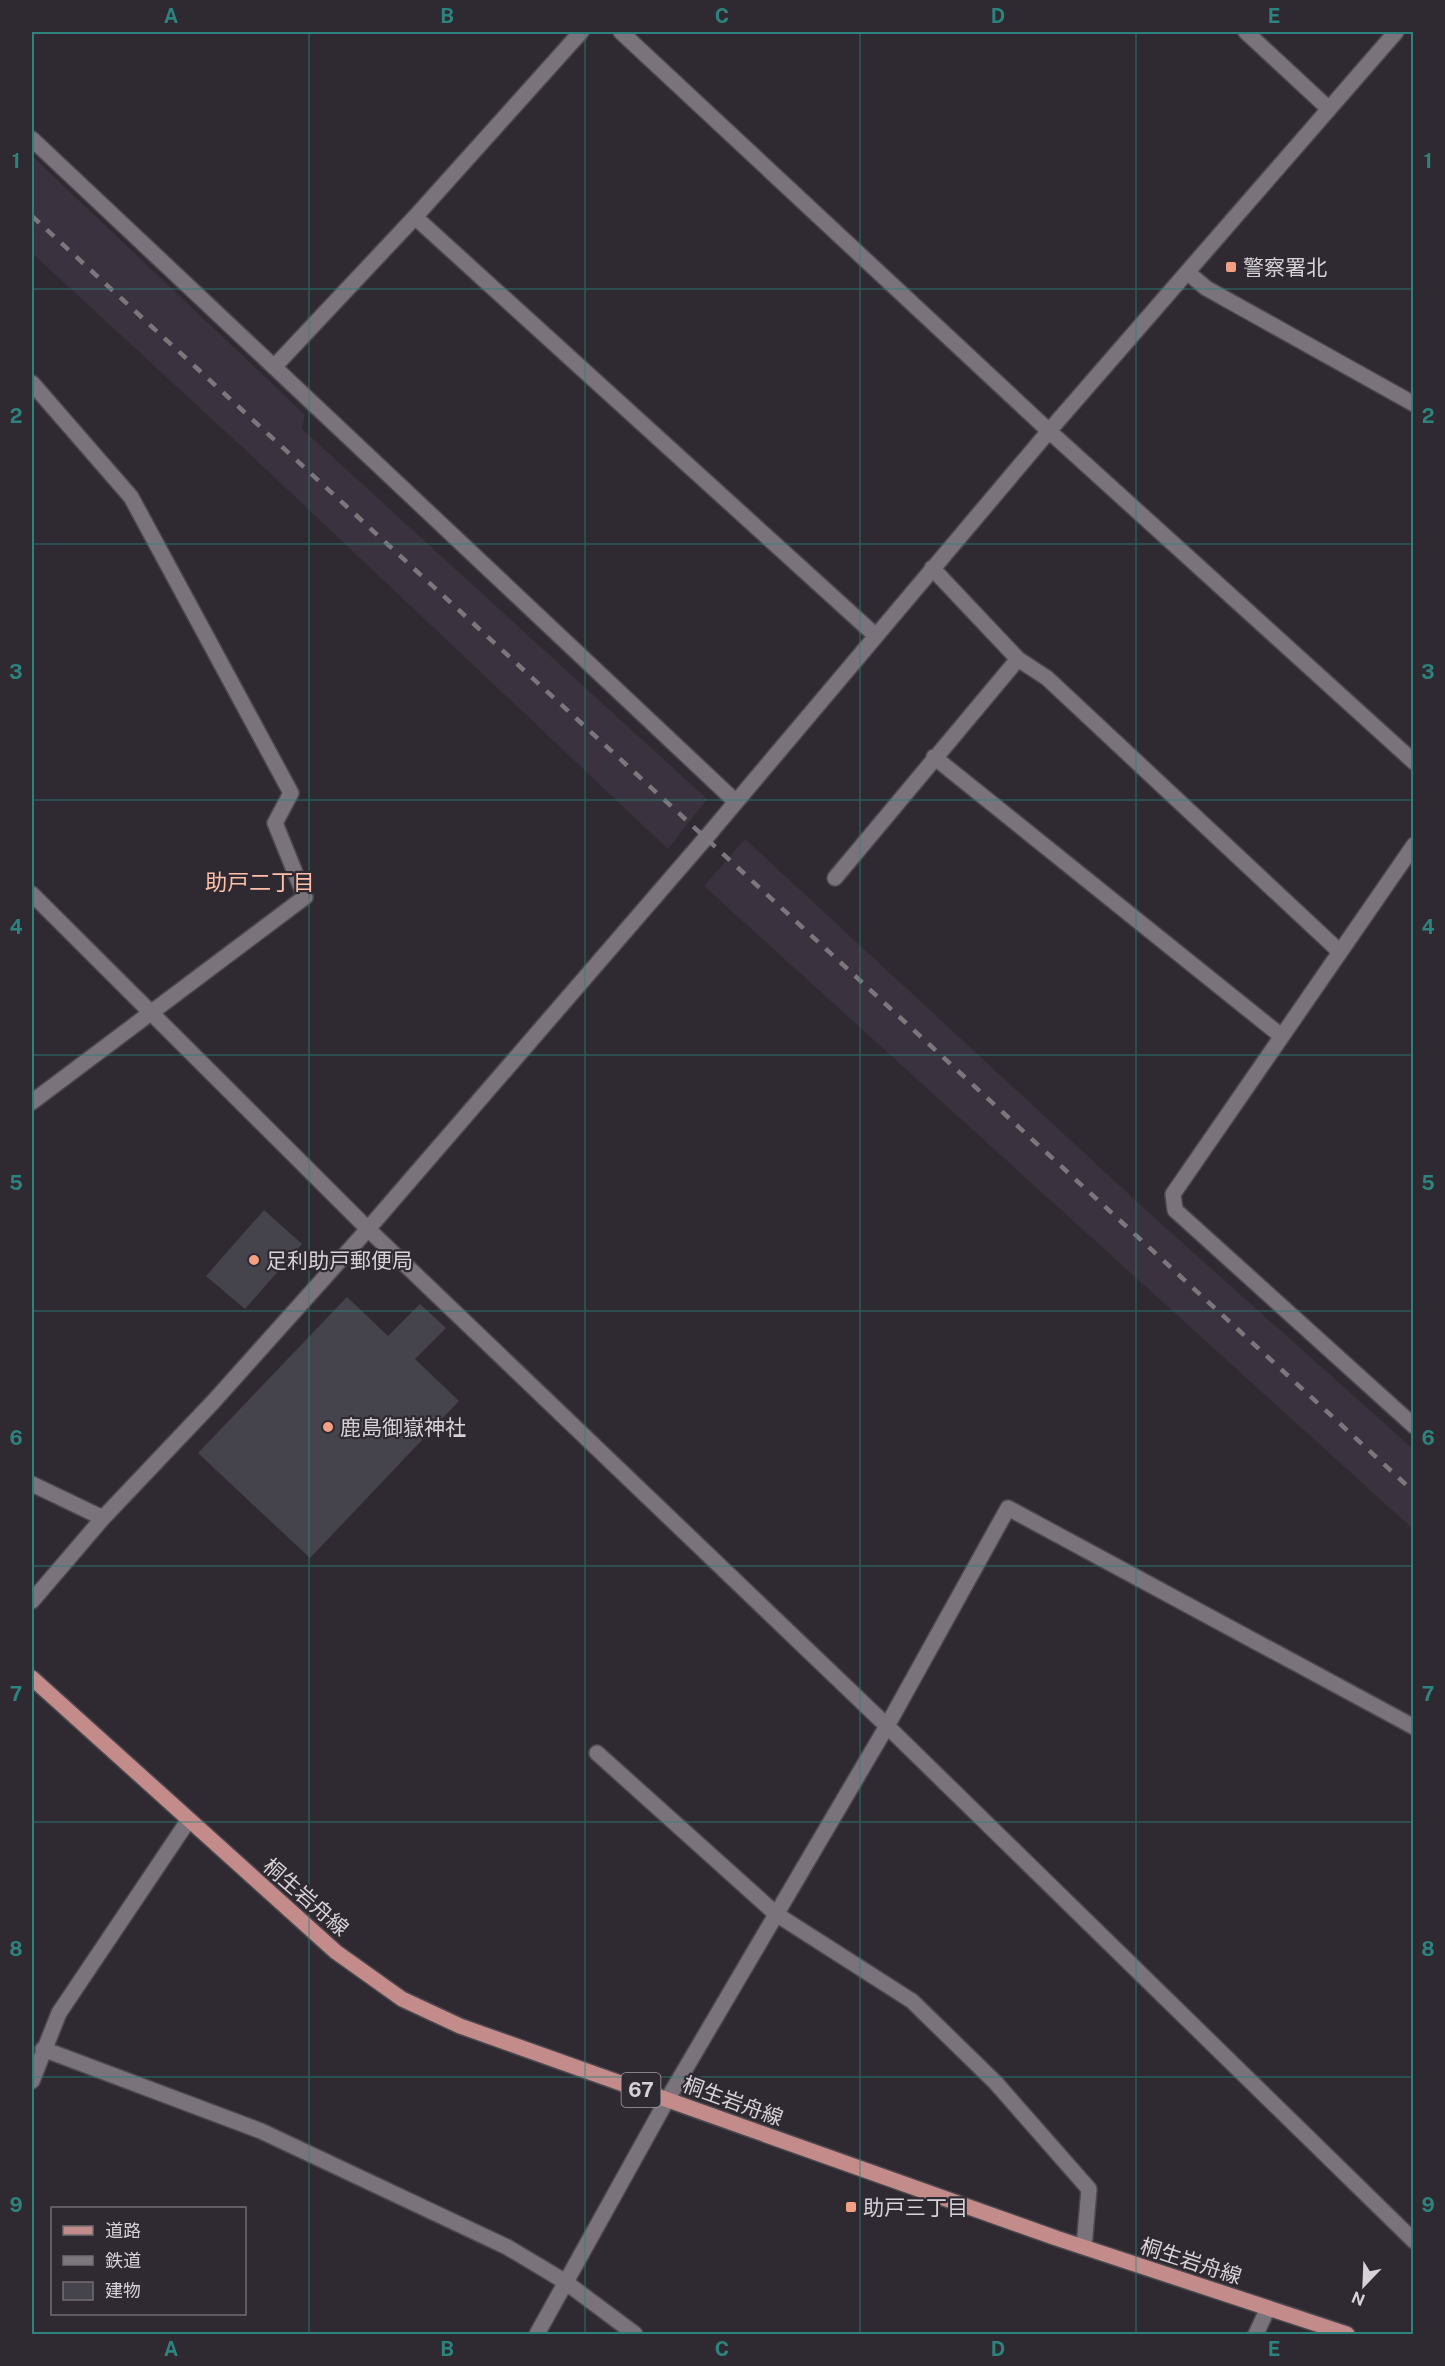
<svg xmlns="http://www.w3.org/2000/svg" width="1445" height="2366" font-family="'Public Sans','Noto Sans JP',sans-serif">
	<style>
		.built { fill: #3b323f }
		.building { fill: #45444d }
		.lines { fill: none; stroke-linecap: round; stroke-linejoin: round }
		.minor-casing { stroke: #4c484e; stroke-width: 18 }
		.major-casing { stroke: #4c484e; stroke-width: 18 }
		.minor { stroke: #7a737c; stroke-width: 15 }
		.major { stroke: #c38c8a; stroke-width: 15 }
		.rail { stroke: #7c777d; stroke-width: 4.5; stroke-dasharray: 10 10; stroke-linecap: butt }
		.grid { fill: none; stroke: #2d847e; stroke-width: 1.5; stroke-opacity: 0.55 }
		.poi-dot { fill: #f39f84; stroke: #2f2a31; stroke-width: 2 }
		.labels { text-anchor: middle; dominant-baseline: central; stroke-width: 4.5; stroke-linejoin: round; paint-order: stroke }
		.shield { fill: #2f2a31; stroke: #a4a0a5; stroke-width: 1.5 }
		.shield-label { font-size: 20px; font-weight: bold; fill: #d6d2d7 }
		.poi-label { font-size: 21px; fill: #d6d2d7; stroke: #2f2a31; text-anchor: start }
		.street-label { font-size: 21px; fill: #d6d2d7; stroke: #2f2a31 }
		.neighbourhood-label { font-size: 22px; fill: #febea9; stroke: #2f2a31 }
		.neatline { fill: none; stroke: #2d847e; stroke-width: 2 }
		.grid-label { font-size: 20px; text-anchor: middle; font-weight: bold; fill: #2d847e }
	</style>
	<rect width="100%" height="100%" fill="#2f2a31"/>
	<path class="built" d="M32,156l273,259 -3,14 405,370 -39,50 -415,-392 -221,-204z
		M745,839l403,373 265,237v80l-709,-643z"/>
	<path class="building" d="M264,1210l38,34 -57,65 -39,-33z
		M347,1297l41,39 32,-32 26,24 -31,31 44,42 -149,157 -112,-105z"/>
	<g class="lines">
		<g class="minor-casing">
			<path id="minor" d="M621,32l428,399 365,331
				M1246,32l83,77
				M32,139l704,663
				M415,217l460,418
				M1187,272l19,16 208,116
				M274,367l141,-150 166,-185
				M32,383l99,114 160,296 -16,30 30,74 -273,205
				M932,568l86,91 29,19 292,273
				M934,757l346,278
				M1414,845l-241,349 2,16 239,216
				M835,878l183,-219
				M32,894l336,335 519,497 527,515
				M32,1484l71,34
				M32,1601l71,-83 111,-117 154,-172 336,-389 345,-409 347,-399
				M597,1753l179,161 136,87 84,82 93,106 -5,58
				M43,2049l218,82 246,116 57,34 71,53
				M32,2081l27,-68 129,-192
				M537,2334l130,-234 220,-374 121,-218 406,219
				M1256,2334l12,-26"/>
		</g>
		<g class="major-casing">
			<path id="major" d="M32,1678l304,274 66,47 58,27 596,212 291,96"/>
		</g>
		<use href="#minor" class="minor"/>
		<use href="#major" class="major"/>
		<path class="rail" d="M32,216l1382,1276"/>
	</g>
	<path class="grid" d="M309,32v2302M585,32v2302M860,32v2302M1136,32v2302M32,289h1382M32,544h1382M32,800h1382M32,1055h1382M32,1311h1382M32,1566h1382M32,1822h1382M32,2077h1382"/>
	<g class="poi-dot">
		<rect x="1225" y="261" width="12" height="12" rx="3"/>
		<circle cx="254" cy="1260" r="6"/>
		<circle cx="328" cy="1427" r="6"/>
		<rect x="845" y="2201" width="12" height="12" rx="3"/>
	</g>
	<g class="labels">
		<rect class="shield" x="621.5" y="2073" width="39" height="34" rx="4.5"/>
		<g class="shield-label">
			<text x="641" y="2090">67</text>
		</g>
		<g class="poi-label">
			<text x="1243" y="267">警察署北</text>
			<text x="266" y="1260">足利助戸郵便局</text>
			<text x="340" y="1427">鹿島御嶽神社</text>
			<text x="863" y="2207">助戸三丁目</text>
		</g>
		<g class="street-label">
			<text transform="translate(306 1897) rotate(41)">桐生岩舟線</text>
			<text transform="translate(733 2101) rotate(20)">桐生岩舟線</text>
			<text transform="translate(1191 2261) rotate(18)">桐生岩舟線</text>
		</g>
		<g class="neighbourhood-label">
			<text x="260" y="882">助戸二丁目</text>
		</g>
	</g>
	<rect width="1445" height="2366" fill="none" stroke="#2f2a31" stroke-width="66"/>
	<rect x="51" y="2207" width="195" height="108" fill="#2f2a31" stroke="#726d73" stroke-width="1.5"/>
	<rect x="63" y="2226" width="30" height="9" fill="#c38c8a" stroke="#726d73" stroke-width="1.5"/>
	<text x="105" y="2237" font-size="18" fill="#d6d2d7">道路</text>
	<rect x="63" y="2256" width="30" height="9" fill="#7c777d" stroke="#726d73" stroke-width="1.5"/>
	<text x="105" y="2267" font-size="18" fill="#d6d2d7">鉄道</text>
	<rect x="63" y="2282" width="30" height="18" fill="#45444d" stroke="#726d73" stroke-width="1.5"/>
	<text x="105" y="2297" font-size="18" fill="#d6d2d7">建物</text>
	<g transform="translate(1364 2285) rotate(203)" stroke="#2f2a31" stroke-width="4.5" paint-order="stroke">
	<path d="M0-4.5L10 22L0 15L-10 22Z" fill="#d6d2d7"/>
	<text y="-9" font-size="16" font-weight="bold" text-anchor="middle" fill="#d6d2d7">N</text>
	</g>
	<rect x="33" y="33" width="1379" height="2300" class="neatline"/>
	<g class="grid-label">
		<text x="171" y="23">A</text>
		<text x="447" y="23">B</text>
		<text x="722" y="23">C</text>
		<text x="998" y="23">D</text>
		<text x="1274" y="23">E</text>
		<text x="16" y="168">1</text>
		<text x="1428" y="168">1</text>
		<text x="16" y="423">2</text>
		<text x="1428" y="423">2</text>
		<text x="16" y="679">3</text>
		<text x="1428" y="679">3</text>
		<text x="16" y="934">4</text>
		<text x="1428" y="934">4</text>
		<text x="16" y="1190">5</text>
		<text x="1428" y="1190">5</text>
		<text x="16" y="1445">6</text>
		<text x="1428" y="1445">6</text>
		<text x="16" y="1701">7</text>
		<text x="1428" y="1701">7</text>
		<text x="16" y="1956">8</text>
		<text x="1428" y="1956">8</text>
		<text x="16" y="2212">9</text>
		<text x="1428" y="2212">9</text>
		<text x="171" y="2356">A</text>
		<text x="447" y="2356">B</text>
		<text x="722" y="2356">C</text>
		<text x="998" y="2356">D</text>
		<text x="1274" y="2356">E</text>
	</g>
</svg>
